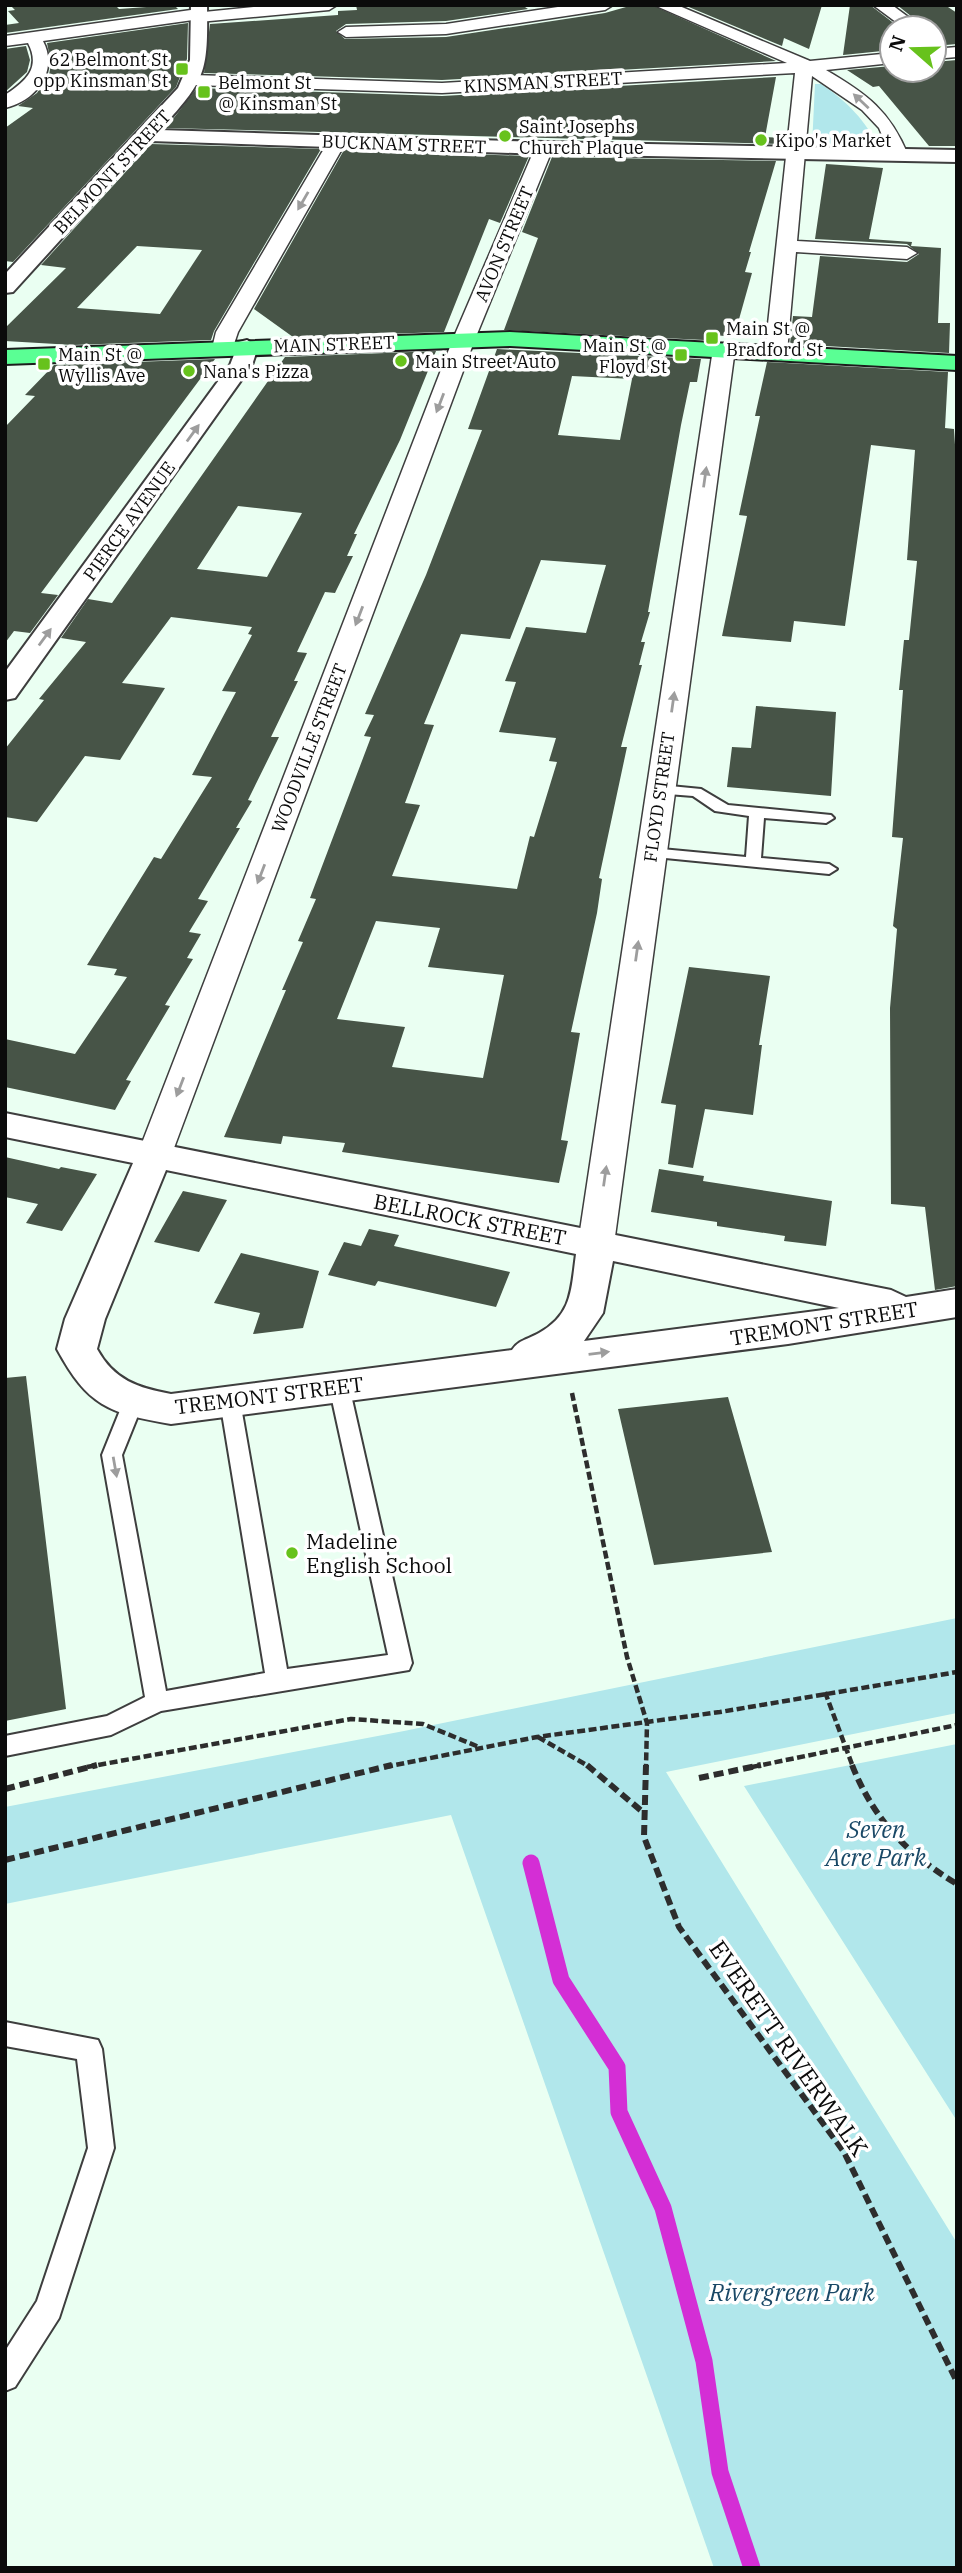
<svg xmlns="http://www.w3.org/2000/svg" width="962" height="2573" font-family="'IBM Plex Serif',serif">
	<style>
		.green { fill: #b1e7eb }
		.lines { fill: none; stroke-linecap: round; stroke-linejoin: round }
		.stream { stroke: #d42ed5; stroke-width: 17 }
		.building { fill: #475447; fill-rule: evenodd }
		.service-casing { stroke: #3e3e3e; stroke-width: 4 }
		.minor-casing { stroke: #3e3e3e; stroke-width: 3 }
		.tertiary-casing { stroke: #3e3e3e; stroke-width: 4 }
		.primary-casing { stroke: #1c1c1c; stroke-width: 4 }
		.path-far1 { stroke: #2d2d2d; stroke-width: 4.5; stroke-dasharray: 8 3.5; stroke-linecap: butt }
		.path { stroke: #2d2d2d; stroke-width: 6; stroke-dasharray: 10 5; stroke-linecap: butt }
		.service { fill: #fff; fill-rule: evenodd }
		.minor { fill: #fff; fill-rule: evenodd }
		.tertiary { fill: #fff; fill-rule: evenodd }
		.primary { fill: #5aff94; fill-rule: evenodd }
		.oneway { fill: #9d9d9d }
		.poi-dot { fill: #67c21c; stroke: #fff; stroke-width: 2.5 }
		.labels { text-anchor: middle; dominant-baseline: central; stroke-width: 7; stroke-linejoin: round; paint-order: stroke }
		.far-poi-label { font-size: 18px; fill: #0b0b0b; stroke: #fff; text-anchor: start }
		.far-street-label { font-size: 18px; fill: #0b0b0b; stroke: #fff }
		.street-label { font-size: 21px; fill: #0b0b0b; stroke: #fff }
		.poi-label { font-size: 21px; fill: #0b0b0b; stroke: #fff; text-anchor: start }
		.near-park-label { font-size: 24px; font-style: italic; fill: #194866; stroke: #fff }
		.near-street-label { font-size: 24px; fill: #0b0b0b; stroke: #fff }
	</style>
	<rect width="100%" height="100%" fill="#eafff2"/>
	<path class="green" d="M815,84h6c27,18 44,36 59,65l-68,-3z
		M957,1618v95l-291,59 291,471v325h-243l-263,-753 -446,89v-97l399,-76z
		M957,1744v377l-213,-335z"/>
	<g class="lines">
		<path class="stream" d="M531,1863l30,117 56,87 2,45 44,96 41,153 16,111 32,96"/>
	</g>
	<path class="building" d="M10,5h105l4,4 55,-4 4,4 -173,24v-8l14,-2 -11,-12 7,-1z
		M356,5h166l6,4 -82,12 -100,3 -10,7 9,8 101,-2 159,-24 28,-8h19l124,56 -334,19 -238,-7 6,-49 128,-9v-4l19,-1z
		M684,5h138l-13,44 -25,-11 -2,8z
		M850,5h20l30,23h-8v22l-49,5z
		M897,5h48l12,8v31l-23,2v-18h-8z
		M188,23l-1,36 -11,28 -163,175 -8,-1v-133l28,-20 -15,-2 19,-13 12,-18 2,-12 -4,-20z
		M26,46l4,14 -3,12 -22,20v-43z
		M957,60v86h-28l-50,-60 -6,1 -26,-17 45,-4v4h42v-8z
		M776,77l-11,60 18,1 -2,6 -615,-16 31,-40 245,8z
		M151,144l170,5 -107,182 -3,9 -138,5 -68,-4v-13l61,-60 -25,-3zM137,246l65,4 -42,64 -83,-6z
		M344,150l185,6 -29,67 -11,-4 -45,113 -151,5 -39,-28z
		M552,157l224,4 -27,91h2l-6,20 7,1 -18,64 -29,-3 -1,6 -200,-10 34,-92 -16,-6z
		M826,164l57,4 -14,71 43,3 -1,4 30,2 -3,75h12l-1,30 -159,-9 3,-28 19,1 8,-61 87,6 12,-8 -12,-10 -92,-5z
		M497,349l204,10 -4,23h-7l-9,43 -33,187h2l-9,30h4l-6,23h3l-21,82h6l-28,131 3,1 -5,34 -26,119 9,1 -19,107 7,1 -9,42 -217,-31 3,-9 -62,-7 -2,8 -57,-7 62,-147h-4l21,-48 -5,-1 18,-42 -6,-1 61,-161 -7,-1 10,-21 -9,-1 61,-139 56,-145 -14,-1zM572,376l60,3 -12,61 -62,-5zM541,560l65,5 -20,68 -60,-6 -21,54 11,1 -17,50 57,6 -7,23 8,1 -23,75 -4,-1 -13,53 -125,-13 28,-71 -15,-2 29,-78 -10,-1 37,-90 49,5zM376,921l64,7 -12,39 76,8 -21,103 -91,-11 13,-40 -68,-8z
		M436,351l-36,89 -46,94h3l-10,22h6l-18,37 -10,-1 -28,60 10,1 -13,28h4l-27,56h8l-31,63 4,1 -16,27h4l-42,71 10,2 -19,31 12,2 -14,24 6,1 -28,46 5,1 -44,74 5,1 -16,29 -110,-23v-48l70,15 52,-77 -13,-2 3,-6 -30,-4 67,-108 7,2 51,-82 -20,-2 44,-83 -14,-1 30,-56 -4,-1 4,-7 -81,-10 -49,66 43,5 -45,72 -35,-4 -48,66 -32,-5v-68l39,-49 -5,-1 47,-57 -25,-4 27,-39 24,4 173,-246zM238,506l64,7 -35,64 -70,-8z
		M215,359l-174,234 17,2 -28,38 -16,-2 -9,12v-216l30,-31 -10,-1 29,-30z
		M767,362l181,10 -3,56 9,1 3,47v810l-22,4 -10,-83 -34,-3 -1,-196 7,-79 -4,-3 10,-88 -11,-1 11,-147h-4l5,-50h5l8,-79 -10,-1 8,-110 -44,-5 -26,181 -51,-5 -3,21 -69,-6 25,-120 -8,-1 21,-99h-5z
		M756,706l80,6 -5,84 -104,-9 5,-40 19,1z
		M689,967l81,9 -11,69h3l-9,70 -48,-6 -12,59 -25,-4 8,-59 -15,-2z
		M5,1157l54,12 2,-2 36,7 -35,57 -36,-8 12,-19 -33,-7z
		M659,1169l45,7 -1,5 129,20 -6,45 -42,-5 1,-5 -68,-10v-4l-66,-10z
		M183,1191l44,9 -28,52 -45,-10z
		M369,1229l30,6 -5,11 116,26 -14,35 -118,-26 -3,5 -47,-11 16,-33 17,4z
		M241,1253l78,18 -16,57 -50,6 7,-21 -46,-10z
		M26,1376l40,333 -61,12v-343z
		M728,1397l44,155 -118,13 -36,-156z"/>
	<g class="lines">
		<g class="service-casing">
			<path id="service" d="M660,785l41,4 27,16 103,10 3,3 -8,5 -62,-5 -3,40 68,6 8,5 -8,5 -184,-18 -2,-3 8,-5 95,9 3,-41 -34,-5 -22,-15 -38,-3 -3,-3z
				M339,1378l7,3 3,5 63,277 -3,7 -248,41 -50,24 -106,21v-20l102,-20 38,-19 -43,-242 21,-52 3,-5h14l3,5 -21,52 44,236 99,-18 -45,-272 3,-5h14l3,5 47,268 101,-14 -59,-269 3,-5z
				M5,2022l93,18 4,9 12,99 -55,170 -44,69 -10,4v-40l32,-50 51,-153 -11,-89 -72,-13z"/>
		</g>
		<g class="minor-casing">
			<path id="minor" d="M274,5h63l-8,5 -130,12 -6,-2 -150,21c16,30 -7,60 -38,67v-13c21,-14 36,-27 23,-52l-23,3v-10l193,-27 6,3z
				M571,5h42l-8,5 -159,24 -100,3 -8,-5 8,-5 100,-3z
				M654,5h23l133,56 82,-8v10l-66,7c41,24 64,41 82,85l-2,4h-14l-13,-31 -17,-18 -50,-34 -15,165 110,6 10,6 -10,6 -111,-7 -9,100 -3,5h-16l-3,-5 30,-279 -353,20 -249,-8 -9,-5 9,-5 249,8 345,-20z
				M873,5h19l31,23h-19z
				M957,47v10l-23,2v-10z
				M337,137l9,5 -108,190 -7,21h-16l-3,-5 4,-16 112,-190z
				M544,143l9,5 -78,191 -304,817 -5,8 -12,4 -12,-4 -5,-8 316,-817 82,-191z
				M724,343l11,6 -121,895 -5,9 -13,4 -13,-4 -5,-9 135,-895z"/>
		</g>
		<g class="tertiary-casing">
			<path id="tertiary" d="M191,5h16c1,69 -1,74 -47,125l384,12 413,8v12l-413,-8 -394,-13 -137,151 -8,1v-19l173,-186 12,-28z
				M247,340l11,7 -6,18 -237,333 -10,2v-28l225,-307 9,-23z
				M5,1113l886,177 15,7 51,-8v28l-169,27 -617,80c-63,-11 -83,-18 -114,-75l8,-30 68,-156 -128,-26zM166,1170l410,84c-5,35 -3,60 -37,79 -10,6 -21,7 -27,17l-341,44c-33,-6 -57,-14 -74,-45l8,-30zM613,1261l226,47 -255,33 19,-28z"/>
		</g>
		<g class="primary-casing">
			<path id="primary" d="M510,332l447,24v14l-447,-24 -505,18v-14z"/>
		</g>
		<path class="path-far1" d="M572,1393l55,264 20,66 -1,44
			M825,1692l28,75
			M538,1737l52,30
			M87,1767l264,-48 72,5 56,23
			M385,1767l152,-30 183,-25 237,-40
			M752,1767l205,-42"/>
		<path class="path" d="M587,1765l57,48
			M646,1765l-2,72 35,90 165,225 113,230
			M852,1765c22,55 55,89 105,119
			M699,1778l62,-13
			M5,1789l92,-24
			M5,1860l387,-95"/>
		<use href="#service" class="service"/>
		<use href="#minor" class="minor"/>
		<use href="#tertiary" class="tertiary"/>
		<use href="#primary" class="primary"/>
	</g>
	<defs><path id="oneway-solid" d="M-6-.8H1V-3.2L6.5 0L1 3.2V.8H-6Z" transform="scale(1.75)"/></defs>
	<g class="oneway">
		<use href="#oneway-solid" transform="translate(861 101) rotate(-137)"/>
		<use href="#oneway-solid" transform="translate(303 201) rotate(120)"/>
		<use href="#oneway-solid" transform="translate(440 403) rotate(111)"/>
		<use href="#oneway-solid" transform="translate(193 433) rotate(-54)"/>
		<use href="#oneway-solid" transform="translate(705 477) rotate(-82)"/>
		<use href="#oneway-solid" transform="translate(359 616) rotate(111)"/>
		<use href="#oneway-solid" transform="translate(45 637) rotate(-54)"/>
		<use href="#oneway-solid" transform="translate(673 702) rotate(-82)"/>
		<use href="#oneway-solid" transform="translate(261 874) rotate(111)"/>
		<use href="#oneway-solid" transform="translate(637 951) rotate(-82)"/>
		<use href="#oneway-solid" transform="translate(180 1087) rotate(111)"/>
		<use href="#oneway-solid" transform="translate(605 1176) rotate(-82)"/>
		<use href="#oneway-solid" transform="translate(599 1353) rotate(-7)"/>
		<use href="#oneway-solid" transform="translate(115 1467) rotate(80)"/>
	</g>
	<g class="poi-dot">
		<rect x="175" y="62" width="14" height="14" rx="3.5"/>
		<rect x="197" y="85" width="14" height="14" rx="3.5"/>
		<circle cx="505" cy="136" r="7"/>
		<circle cx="761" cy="140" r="7"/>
		<rect x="705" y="331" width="14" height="14" rx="3.5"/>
		<rect x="674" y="348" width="14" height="14" rx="3.5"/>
		<circle cx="401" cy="361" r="7"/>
		<rect x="37" y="357" width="14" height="14" rx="3.5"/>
		<circle cx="189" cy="371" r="7"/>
		<circle cx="292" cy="1553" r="7"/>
	</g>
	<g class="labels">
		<g class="far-poi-label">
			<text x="168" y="59" text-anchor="end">62 Belmont St<tspan x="168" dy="21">opp Kinsman St</tspan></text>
			<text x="218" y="82">Belmont St<tspan x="218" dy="21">@ Kinsman St</tspan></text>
			<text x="519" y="126">Saint Josephs<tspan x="519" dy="21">Church Plaque</tspan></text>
			<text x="775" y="140">Kipo's Market</text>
			<text x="726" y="328">Main St @<tspan x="726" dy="21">Bradford St</tspan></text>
			<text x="667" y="345" text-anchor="end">Main St @<tspan x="667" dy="21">Floyd St</tspan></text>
			<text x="58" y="354">Main St @<tspan x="58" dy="21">Wyllis Ave</tspan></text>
			<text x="415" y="361">Main Street Auto</text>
			<text x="203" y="371">Nana's Pizza</text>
		</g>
		<g class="far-street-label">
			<text transform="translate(543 82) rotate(-3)">KINSMAN STREET</text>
			<text transform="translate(404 144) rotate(2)">BUCKNAM STREET</text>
			<text transform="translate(112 172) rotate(-47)">BELMONT STREET</text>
			<text transform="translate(504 244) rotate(-67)">AVON STREET</text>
			<text transform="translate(334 344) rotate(-2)">MAIN STREET</text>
			<text transform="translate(129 521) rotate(-54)">PIERCE AVENUE</text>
			<text transform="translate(309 748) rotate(-69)">WOODVILLE STREET</text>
			<text transform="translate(659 797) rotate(-82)">FLOYD STREET</text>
		</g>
		<g class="street-label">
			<text transform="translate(470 1219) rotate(11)">BELLROCK STREET</text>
			<text transform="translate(824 1323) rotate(-9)">TREMONT STREET</text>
			<text transform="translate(269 1395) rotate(-7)">TREMONT STREET</text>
		</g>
		<g class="poi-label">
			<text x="306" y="1541">Madeline<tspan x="306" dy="24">English School</tspan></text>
		</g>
		<g class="near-park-label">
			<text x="876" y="1829">Seven<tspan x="876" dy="28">Acre Park</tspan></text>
			<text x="792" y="2292">Rivergreen Park</text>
		</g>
		<g class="near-street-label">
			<text transform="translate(789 2048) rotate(55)">EVERETT RIVERWALK</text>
		</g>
	</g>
	<rect width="962" height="2573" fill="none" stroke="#0b0b0b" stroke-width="14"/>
	<g transform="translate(913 49) rotate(290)"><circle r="33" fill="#ffffff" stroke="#9d9d9d" stroke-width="2"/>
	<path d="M0-5L12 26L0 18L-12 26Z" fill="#67c21c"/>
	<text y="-10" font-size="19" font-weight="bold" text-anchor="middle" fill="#0b0b0b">N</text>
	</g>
</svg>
